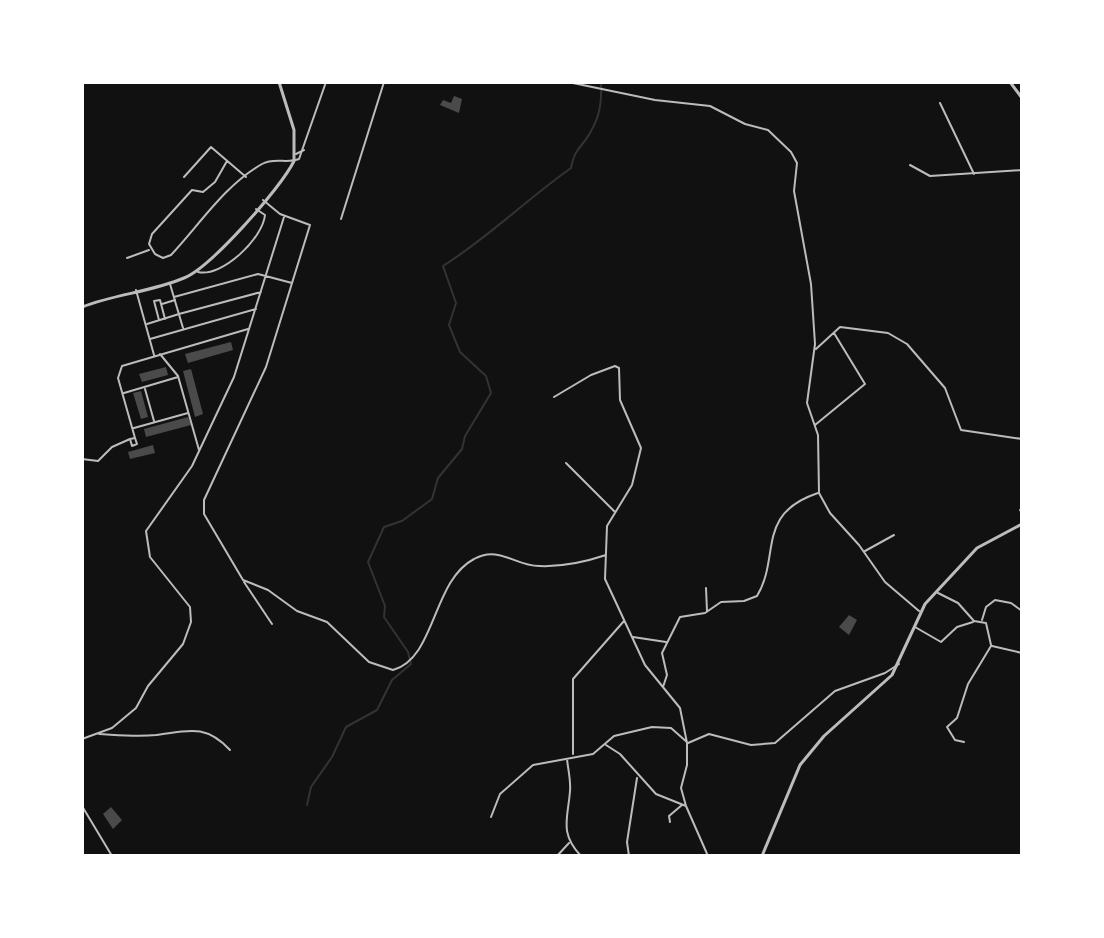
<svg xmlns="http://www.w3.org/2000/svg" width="1104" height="938" font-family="Signika,sans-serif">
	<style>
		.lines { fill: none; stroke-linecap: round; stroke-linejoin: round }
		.stream { stroke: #333; stroke-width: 2 }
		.building { fill: #4a4a4a }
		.pedestrian { stroke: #bcbcbc; stroke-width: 2 }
		.minor { stroke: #bcbcbc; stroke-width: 2 }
		.tertiary { stroke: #bcbcbc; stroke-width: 3 }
	</style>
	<rect width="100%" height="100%" fill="#111"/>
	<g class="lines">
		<path class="stream" d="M307,805l4,-18 21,-30 14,-30 31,-17 15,-30 19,-16 -3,-12 -24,-35 1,-11 -17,-44 16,-35 18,-6 30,-22 6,-21 24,-29 3,-13 26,-43 -5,-17 -26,-24 -11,-27 7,-22 -13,-37c46,-29 84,-67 128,-98 4,-21 10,-19 19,-35 10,-17 12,-31 11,-51"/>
	</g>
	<path class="building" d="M454,96l8,3 -3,14 -19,-8 3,-5 8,3z
		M231,342l2,8 -45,13 -3,-9z
		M166,367l2,8 -26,7 -3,-8z
		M191,369l12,45 -8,3 -12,-46z
		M141,391l7,26 -7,2 -8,-26z
		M188,417l3,8 -45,12 -2,-8z
		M153,445l2,8 -25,6 -2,-7z
		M849,615l8,5 -8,15 -10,-8z
		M111,807l11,13 -9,9 -10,-15z"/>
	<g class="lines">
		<path class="pedestrian" d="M162,304l13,-4
			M159,320l-5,-19 6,-1 5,19
			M147,324l32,-10"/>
		<path class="minor" d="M568,82l87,18 55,6 35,18 23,6 23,22 6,11 -3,28 17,93 4,60 -8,59 11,32 1,58 11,20 29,32 26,37 34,29
			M940,103l34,71
			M296,154l8,-4
			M227,161l-12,21 -12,10 -11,-2 -40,44 -3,10 6,10 8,4 8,-3c29,-31 54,-70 91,-91 12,-7 25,0 37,-5l27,-77
			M910,165l20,11 92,-6
			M184,177l27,-30 35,30
			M263,200l17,14 30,11 -44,142 -62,133v14l39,66 25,10 29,21 30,11 42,40 24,8c43,-12 39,-89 81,-111 25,-14 41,7 65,7 22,1 46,-4 67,-11
			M341,219l43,-137
			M127,258l22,-8
			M198,272c24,6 65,-34 67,-57l-9,-6
			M170,284l13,44
			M136,290l18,65
			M174,297l84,-23 34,9
			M179,314l82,-22
			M150,339l106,-30
			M816,349l24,-22 48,6 19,11 38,44 16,42 61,9
			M160,354l18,22 21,74
			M145,389l9,32
			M124,393l54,-16
			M554,397l37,-22 24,-9 4,2 1,32 21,48 -9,37 -25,41 -2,53 40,86 35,43 7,35v22l-6,23 5,18
			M815,425l50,-41 -31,-51
			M134,428l54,-15
			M135,438l-17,-60 4,-12 126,-37
			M135,438l2,6 -5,2 -2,-7z
			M82,459l16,2 14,-14 18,-8
			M566,463l49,49
			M1020,510l2,3
			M865,551l29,-16
			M244,582l28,42
			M706,588l1,23
			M938,593l20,10 16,18 12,2 5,22
			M982,620l4,-13 9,-7 16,3 11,8
			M915,627l26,15 16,-15 16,-5
			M633,637l33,5
			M992,646l30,7
			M663,687l4,-12 -5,-22 18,-36 25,-4 16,-11 23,-1 13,-5c24,-40 -2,-82 61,-103
			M99,734c19,1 38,3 57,1 31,-4 49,-12 74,15
			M82,739l30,-11 24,-20 12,-22 35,-42 8,-22 -1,-15 -40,-50 -4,-26 46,-65 42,-89 50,-160
			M964,742l-9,-2 -8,-13 10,-9 11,-34 23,-38
			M606,745l14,9 36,40 30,12 22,50
			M573,754v-75l51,-58
			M567,759c1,10 4,22 3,32 -2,27 -11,42 11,65
			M82,806l30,50
			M491,817l9,-23 33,-29 60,-11 21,-18 38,-9 19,1 17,15 21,-9 42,11 24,-2 60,-52 50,-18 14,-9
			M670,822l-1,-6 13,-11
			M557,856l12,-13
			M629,856l-2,-14 10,-64"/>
		<path class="tertiary" d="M1010,82l12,16
			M82,307c33,-13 69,-15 102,-29 26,-10 97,-90 110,-117v-31l-15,-48
			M762,856l38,-91 24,-29 68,-61 33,-71 52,-56 45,-24"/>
	</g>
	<rect width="1104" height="938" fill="none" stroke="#ffffff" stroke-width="168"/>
</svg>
